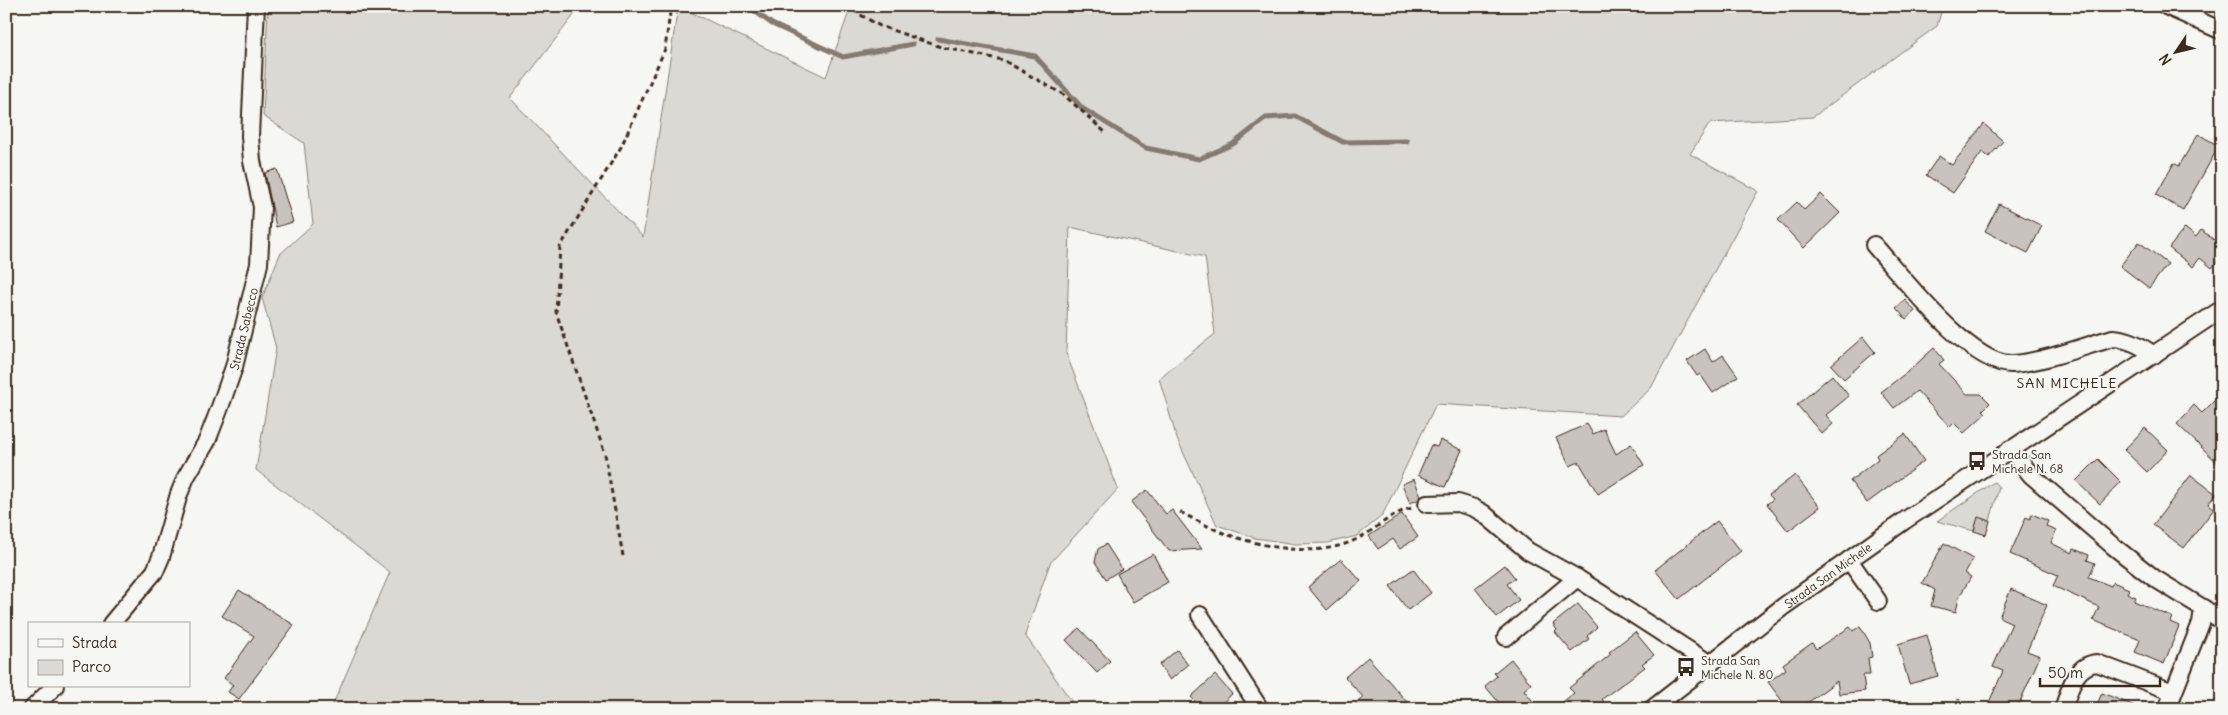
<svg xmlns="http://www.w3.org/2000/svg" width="2228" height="715" font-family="Delius,sans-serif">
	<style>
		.green { fill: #dad9d3; stroke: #8a8278 }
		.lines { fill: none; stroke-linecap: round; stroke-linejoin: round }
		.stream { stroke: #857a71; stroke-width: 5 }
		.building { fill: #c8c3be; stroke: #3b2a1e }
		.minor-casing { stroke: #3b2a1e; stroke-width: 20 }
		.path { stroke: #3b2a1e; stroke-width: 3; stroke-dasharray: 5 4; stroke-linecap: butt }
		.minor { stroke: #f6f6f2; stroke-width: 16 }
		.labels { text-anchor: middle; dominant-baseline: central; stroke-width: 4; stroke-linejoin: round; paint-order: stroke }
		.street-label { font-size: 12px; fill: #3b2a1e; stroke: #f6f6f2 }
		.poi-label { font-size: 12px; fill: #3b2a1e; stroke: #f6f6f2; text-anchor: start }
		.neighbourhood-label { font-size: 14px; letter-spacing: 1px; fill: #3b2a1e; stroke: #f6f6f2 }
	</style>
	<rect width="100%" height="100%" fill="#f6f6f2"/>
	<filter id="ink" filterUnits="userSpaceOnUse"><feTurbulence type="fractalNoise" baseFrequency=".02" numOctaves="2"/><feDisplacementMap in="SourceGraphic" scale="10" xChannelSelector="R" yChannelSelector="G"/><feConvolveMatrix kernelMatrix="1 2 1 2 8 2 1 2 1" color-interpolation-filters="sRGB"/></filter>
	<g filter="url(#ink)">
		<path class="green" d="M268,6h313l-71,92 133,139 35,-231 148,71 25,-71h1092l-6,20 -124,91 -103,6 -20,31 68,37 -107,197 -30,28 -185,-12 -54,112 -25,20 -29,7 -32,1 -41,-6 -38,-13 -40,-86 -18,-61 56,-44 -10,-77 -135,-30 -4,126 52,136 -68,74 -25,72 52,74h-90l-13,-5 -7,5h-636l59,-137 -134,-102 20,-122 -14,-50 18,-44 33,-30 -9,-81 -41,-27z
			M1994,482l5,5 -9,34 -12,-3 -4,13 -37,-10z"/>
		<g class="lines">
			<path class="stream" d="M748,6l24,18 71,33 70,-13
				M938,39l97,17 47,52 64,40 53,11 34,-15 33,-26 29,-2 48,26 64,-1"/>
		</g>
		<path class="building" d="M1984,124l19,17 -14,16 -7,-5 -29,41 -27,-18 13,-19 13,9z
			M2198,134l21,12 -36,64 -27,-15 18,-32 5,3z
			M277,169l16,53 -17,5 -11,-54z
			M1821,194l19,19 -36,35 -26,-28 19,-18 7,8z
			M1999,204l43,22 -14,27 -43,-22z
			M2185,228l11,9 5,-7 21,16v9l-10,13 -12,-10 -7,9 -24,-19z
			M2139,242l29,22 -19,24 -29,-22z
			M1905,300l10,11 -9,8 -10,-11z
			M1863,337l12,15 -31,27 -13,-14z
			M1934,348l10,12 -5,4 28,30h14l9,9 -7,7 3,3 -22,20 -10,-10 -4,4 -33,-36 -23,17 -13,-16 30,-23z
			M1705,349l8,13 10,-7 15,21 -25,17 -13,-19 -3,2 -10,-15z
			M1832,375l17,21 -23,19 7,9 -11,10 -25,-29z
			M2222,393v74l-45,-43 17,-19 8,8z
			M1587,424l6,10 11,-5 12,25 15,-10 13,21 -46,29 -19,-32 -9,4 -14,-28z
			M2145,428l23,22 -21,22 -23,-22z
			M1905,434l19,27 -57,42 -17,-22 28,-22 -2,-4z
			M1440,440l22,10 -17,37 -27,-12 13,-30 6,2z
			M2098,459l23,23 -21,22 -24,-23z
			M1795,475l25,32 -32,24 -21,-27 6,-5 -4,-4z
			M2191,475l25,19 -8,10 6,5 -30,39 -31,-23z
			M1414,479l7,17 -3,4 -8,3 -8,-19z
			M1147,490l19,24 6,-4 30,39 -33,2 -38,-49z
			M1402,514l16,23 -18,12 -7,-10 -15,10 -9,-13z
			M2032,514l16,7 -2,5 10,5 -5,12 21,10 2,-4 15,6 -2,5 8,3 -6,14 22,9 2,-4 16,7 -2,4 9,4 -2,4 38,16 -2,5 9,4 -15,38 -29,-12 5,-12 -47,-20 6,-13 -46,-21 5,-11 -48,-21 16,-37 4,2z
			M1978,517l12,4 -4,14 -12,-4z
			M1717,521l24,30 -62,48 -24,-29z
			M1944,543l29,16 -8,14 6,4 -12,20 -3,15 -25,-6 4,-16 -13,-7z
			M1106,544l16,25 -16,10 -11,-17 3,-13z
			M1153,554l15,28 -35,20 -16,-28z
			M1341,559l20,22 -34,29 -19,-23z
			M1505,565l10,13 -8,6 12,16 -22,17 -22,-29z
			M1413,569l18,24 -23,17 -18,-24z
			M2011,589l36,16 -20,46 13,5 -23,53h-31l17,-38 -10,-4 19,-44 -13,-6z
			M239,590l55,35 -55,74 -11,-7 5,-7 -9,-7 30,-42 -32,-20z
			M1578,604l19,23 -10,9 2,3 -17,13 -17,-20 2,-2 -4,-6z
			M1860,626l10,17 2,14 -4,1 2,17h-7l2,16 -26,3 -2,-13 -38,28h-11l-20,-27 18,-13 -3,-5 29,-21 4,6 34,-22 3,4z
			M1079,628l31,33 -13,12 -31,-33z
			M1635,632l19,23 -12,9 3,3 -43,32 2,3 -8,7h-42l20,-16 -5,-5 42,-34 -2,-2z
			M1927,635l11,41 -29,8 -11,-40z
			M1177,650l11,15 -18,15 -11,-15z
			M1368,657l45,52h-63l13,-12 -18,-20z
			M1511,659l20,25 -7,6 15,19 -38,-4 -16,-19 12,-10 -3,-3z
			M1215,675l17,19 -16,15h-30l9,-8 -4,-4z
			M2102,693l38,15v1h-45z"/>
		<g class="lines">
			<g class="minor-casing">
				<g id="minor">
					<path d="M2166,6l56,25"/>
					<path d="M1874,245c27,30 97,122 139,119 30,-2 71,-18 100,-26 17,1 28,8 41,17"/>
					<path d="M2010,449l21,26 82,71 41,32 49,30 -2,15 -34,86"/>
					<path d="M1427,504l31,-1 16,5 9,5 45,38 49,27 133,86"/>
					<path d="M1849,560l29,41"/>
					<path d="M2203,608l19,13"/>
					<path d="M1200,615l60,94"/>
					<path id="s1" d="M111,624l44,-53 6,-14 18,-63 7,-17 21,-36 12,-31 15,-43 25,-103 3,-57 -10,-46 -2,-25 6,-130"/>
					<path d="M1506,637l71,-59"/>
					<path d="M32,709l23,-23"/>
					<path id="s2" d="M1652,709l132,-103 120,-85 318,-212"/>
					<path d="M2063,709c7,-19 11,-44 34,-46l76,29"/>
				</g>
			</g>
			<path class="path" d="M845,6l35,20 61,21 62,13 61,35 42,38
				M1180,512c16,8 32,17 49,23 39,13 91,24 130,3 19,-10 32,-25 53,-30
				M623,556l-18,-102 -49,-142 4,-65 61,-100 44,-98 6,-43
				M1957,709l2,-10"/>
			<use href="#minor" class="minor"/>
		</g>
	</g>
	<defs>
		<g id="bus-bare" transform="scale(1.5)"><path d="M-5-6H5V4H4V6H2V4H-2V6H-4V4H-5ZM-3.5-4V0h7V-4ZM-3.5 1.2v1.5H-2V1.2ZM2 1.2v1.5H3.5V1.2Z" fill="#3b2a1e" stroke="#f6f6f2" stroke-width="2.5" paint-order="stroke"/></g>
	</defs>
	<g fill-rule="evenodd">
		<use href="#bus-bare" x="1977" y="461"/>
		<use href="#bus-bare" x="1686" y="667"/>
	</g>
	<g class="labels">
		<g class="street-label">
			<text stroke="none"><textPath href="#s1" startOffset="328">Strada Sabecco</textPath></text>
			<text stroke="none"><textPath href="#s2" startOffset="221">Strada San Michele</textPath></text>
		</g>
		<g class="poi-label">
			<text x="1992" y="454">Strada San<tspan x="1992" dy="14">Michele N. 68</tspan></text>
			<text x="1701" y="660">Strada San<tspan x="1701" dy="14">Michele N. 80</tspan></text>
		</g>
		<g class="neighbourhood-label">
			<text x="2067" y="383">SAN MICHELE</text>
		</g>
	</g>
	<rect width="2228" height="715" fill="none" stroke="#f6f6f2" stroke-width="25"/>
	<rect x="12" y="12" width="2203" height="690" fill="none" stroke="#3b2a1e" stroke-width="2" filter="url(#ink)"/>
	<rect x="28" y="622" width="162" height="65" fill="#f6f6f2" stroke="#aba49d"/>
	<rect x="38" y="639" width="25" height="8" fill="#f6f6f2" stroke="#aba49d"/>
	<text x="72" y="648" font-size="15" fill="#3b2a1e">Strada</text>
	<rect x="38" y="660" width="25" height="15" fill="#dad9d3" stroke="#aba49d"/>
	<text x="72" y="672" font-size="15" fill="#3b2a1e">Parco</text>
	<g transform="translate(2176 52) rotate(235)" stroke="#f6f6f2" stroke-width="4" paint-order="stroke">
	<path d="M0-4L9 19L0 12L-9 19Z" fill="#3b2a1e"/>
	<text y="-8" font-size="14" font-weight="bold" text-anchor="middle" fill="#3b2a1e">N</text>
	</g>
	<path d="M2040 678v8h120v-8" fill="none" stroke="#3b2a1e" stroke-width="2.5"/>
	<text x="2048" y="678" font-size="15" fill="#3b2a1e" stroke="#f6f6f2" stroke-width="4" paint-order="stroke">50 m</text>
</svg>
